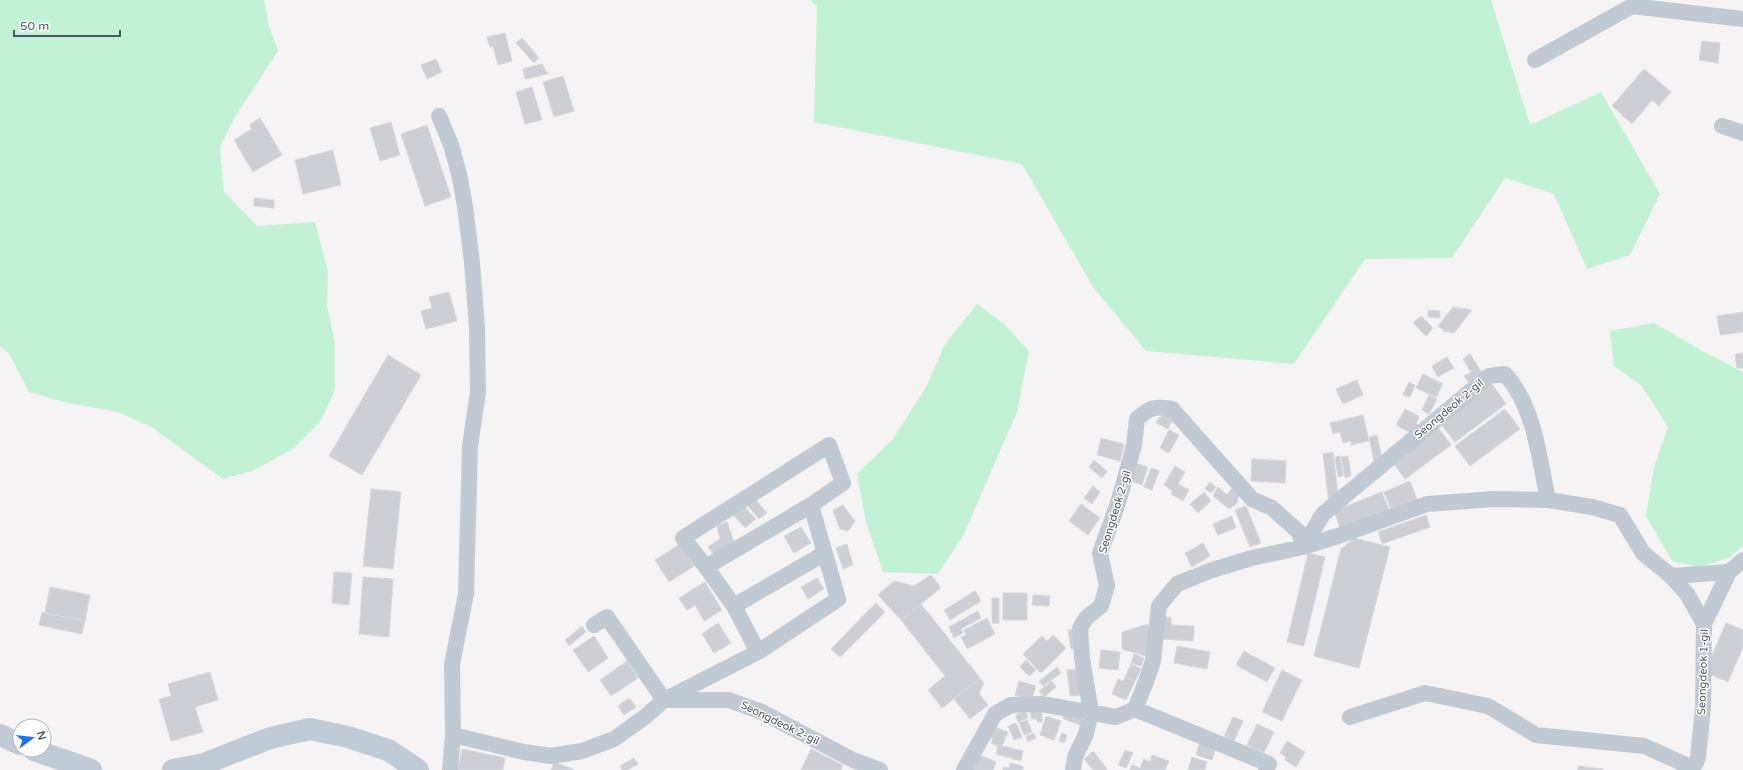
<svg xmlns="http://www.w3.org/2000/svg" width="1743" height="770" font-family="'Varela Round',sans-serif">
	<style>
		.green { fill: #c3f1d5 }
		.building { fill: #cdcfd5; stroke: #d7d9de }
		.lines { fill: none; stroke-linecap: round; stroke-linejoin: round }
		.street { stroke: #c1cad2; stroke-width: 16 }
		.secondary { stroke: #c1cbd6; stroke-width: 22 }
		.labels { text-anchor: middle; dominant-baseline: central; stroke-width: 3; stroke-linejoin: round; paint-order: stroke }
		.street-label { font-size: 11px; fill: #4a5661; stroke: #fff }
	</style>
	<rect width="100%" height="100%" fill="#f5f3f3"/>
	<path class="green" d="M0,0h264l5,26 9,25 -43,66 -15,30 4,45 33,34 58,-4 13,50 -1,34 8,37v47l-15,32 -27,27 -41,22 -29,8 -70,-51 -35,-16 -50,-9 -39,-11 -20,-39 -9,-7z
		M810,0h681l39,125 71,-33 59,102 -30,61 -43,14 -33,-75 -49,-16 -53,80 -87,1 -71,105 -148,-13 -53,-64 -71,-123 -208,-42 3,-115z
		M977,304l27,20 25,27 -12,61 -54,124 -25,38 -55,-2 -17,-50 -9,-48 36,-35 33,-52 19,-43z
		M1654,323l48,28 41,21v174l-14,12 -31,9 -26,-6 -26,-45 8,-49 14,-40 -26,-41 -28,-20 -4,-35z"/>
	<path class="building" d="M505,33l7,28 -14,4 -5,-19 -3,1 -3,-10z
		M522,38l17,20 -5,5 -18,-20z
		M1702,41l18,2 -2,20 -19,-3z
		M436,59l6,13 -15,7 -6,-14z
		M542,64l6,10 -23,5 -2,-10z
		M1644,69l27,23 -12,14 -7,-6 -20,24 -20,-18z
		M563,76l11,35 -20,6 -11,-35z
		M532,87l10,33 -17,4 -9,-32z
		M260,118l22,37 -29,17 -19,-32 18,-11 -3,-4z
		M391,122l9,33 -20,6 -10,-33z
		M427,125l24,72 -26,9 -24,-72z
		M333,150l8,35 -38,9 -8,-34z
		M254,198l20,2v8l-20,-2z
		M449,292l8,29 -31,8 -5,-18 11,-3 -3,-11z
		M1453,307l19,3 -18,23 -10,-2 -6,-5z
		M1428,310l12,1v7l-12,-1z
		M1743,312v20l-23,3 -3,-19z
		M1421,316l12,12 -7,8 -13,-13z
		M1743,353v15h-6l-2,-14z
		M1470,354l12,19 -14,9 -4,-6 7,-4 -8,-13z
		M388,355l33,20 -59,100 -33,-19z
		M1447,357l7,11 -16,9 -6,-11z
		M1423,374l20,10 -7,13 -20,-9z
		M1357,380l6,15 -20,9 -7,-15z
		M1409,382l6,3 -5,12 -7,-2z
		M1492,384l14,20 -51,38 -15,-19z
		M1429,395l8,4 -8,15 -7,-4z
		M1405,409l14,7 -3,8 3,1 -5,10 -18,-10z
		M1505,409l15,20 -50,37 -15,-20z
		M1167,413l5,7 -4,9 -12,-6 3,-5z
		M1363,415l6,26 -18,4v-4l-8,2 -3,-11 -7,2 -3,-11z
		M1437,426l14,19 -46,34 -14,-19z
		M1169,430l10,5 -10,18 -9,-5z
		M1377,435l5,24 -8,2 -5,-24z
		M1101,438l23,6 -4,17 -23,-6z
		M1333,452l5,43 -9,9 -6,-50z
		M1340,456l3,20 -5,1 -3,-20z
		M1348,456l3,20 -6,2 -4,-21z
		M1252,459l34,2 -1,22 -34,-2z
		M1094,460l13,11 -5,7 -13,-11z
		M1136,463l12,4 -6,18 -12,-4z
		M1175,466l10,6 -7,12 11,6 -6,11 -12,-7 2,-3 -9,-6z
		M1151,468l8,3 -7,19 -8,-3z
		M1410,481l7,18 -26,11 -7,-18z
		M1210,482l6,5 -5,6 -6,-4z
		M1093,486l7,6 -8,12 -8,-6z
		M1218,487l9,8 6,-8 6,5 -2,11 -8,6 -16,-13z
		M371,489l30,3 -8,77 -30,-3z
		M1204,492l7,9 -13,12 -8,-9z
		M1382,492l7,18 -48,20 -7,-19z
		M755,499l12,14 -8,6 -12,-14z
		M1081,504l19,14 -12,17 -19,-14z
		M843,505l12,16 -7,10 -8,-2 -7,-19z
		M744,506l12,13 -11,9 -12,-13z
		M1246,506l15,37 -11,4 -15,-37z
		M1426,515l4,12 -48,17 -4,-12z
		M1232,516l4,12 -18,7 -5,-11z
		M727,522l8,23 -19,12 -8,-10 12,-8 -3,-13z
		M801,527l10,16 -17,10 -10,-17z
		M1354,538l36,9 -31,121 -45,-12 27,-107z
		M1203,543l7,13 -18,11 -7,-14z
		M680,544l14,22 -25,16 -14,-22z
		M847,544l6,21 -10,4 -7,-21z
		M1308,553l17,4 -21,89 -17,-4z
		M334,572l18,1 -3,32 -17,-2z
		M931,575l10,13 -40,32 -23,-25 16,-14 20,5z
		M363,577l30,2 -4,58 -30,-3z
		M817,578l7,11 -16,10 -7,-12z
		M705,582l17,28 -18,11 -9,-16 -8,5 -8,-12z
		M50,587l40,8 -5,26 -40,-8z
		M975,591l6,10 -31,19 -6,-10z
		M1003,593h24v27h-24z
		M1033,595l17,1 -1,10 -17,-1z
		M992,598h7v25h-7z
		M876,603l9,9 -45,45 -9,-8z
		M921,604l59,74 -38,30 -14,-18 17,-14 -44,-56z
		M978,611l3,7 -20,11 2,4 -9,5 -5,-11z
		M42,612l43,9 -3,13 -43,-9z
		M1162,617h9v8l23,1 -1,15 -31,-2z
		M987,618l8,16 -28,15 -6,-12 5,-2 -2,-5z
		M718,623l13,20 -17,10 -12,-19z
		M1726,623l17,7v17l-15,35 -23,-10z
		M1148,624l2,15 -4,17 -24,-7v-17z
		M582,626l4,6 -17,14 -4,-6z
		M1075,629l3,19 -7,1 -3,-19z
		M1053,635l13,13 -25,25 -18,-19 19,-18 5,5z
		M594,636l14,22 -20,14 -15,-22z
		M1177,646l33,6 -3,17 -33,-6z
		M1101,650l19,2 -2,18 -19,-2z
		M1244,651l31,17 -8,14 -31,-17z
		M1134,654l10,4 -3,8 -10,-3z
		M1026,660l10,10 -7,6 -9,-9z
		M627,661l11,17 -27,18 -11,-16z
		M1131,664l10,5 -6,12 -10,-4z
		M1057,667l4,6 -18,13 -4,-5z
		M1079,669l3,26 -12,1 -3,-26z
		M1282,670l20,10 -20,41 -20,-9z
		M210,672l8,28 -23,7 8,25 -32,9 -12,-42 12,-3 -3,-12z
		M1125,677l10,4 -9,19 -14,-6 6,-15 5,2z
		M980,678l4,5 -5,10 9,12 -18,14 -16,-20z
		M1019,681l17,5 -4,13 -17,-4z
		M1052,681l4,6 -12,10 -5,-6z
		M629,698l7,9 -12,8 -6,-9z
		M1031,708h11v14h-5v-3h-6z
		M1065,710l19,6 -3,9 -18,-6z
		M1025,711l3,7 -10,4 -2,-7z
		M1046,716l15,5 -7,19 -14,-5z
		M1233,717l10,4 -9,20 -10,-5z
		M1027,720l5,12 -8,3 -5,-12z
		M1016,723l6,14 -8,3 -6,-14z
		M1257,724l17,8 -10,21 -17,-8z
		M994,727l14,5 -7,16 -10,-5 2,-4 -3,-1z
		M1034,733l2,5 -8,4 -2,-5z
		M1062,733l5,2 -3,8 -5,-2z
		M1287,741l18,11 -9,15 -11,-7 1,-3 -6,-4z
		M1200,742l16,6 -4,12 -16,-5z
		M998,745l25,6 -2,10 -25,-7z
		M462,749l43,9 -2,12h-45z
		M811,749l32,16 -2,5h-40z
		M1125,750l8,3 -7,15 -8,-3z
		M1093,751l14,18 -1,1h-13l-9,-11z
		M975,753l21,9 -3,8h-20l-4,-2z
		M1152,755l17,6 -4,9h-35l2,-5 8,3 4,-9 6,3z
		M1192,757l15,5 -2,8h-17z
		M634,758l4,6 -11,6h-5l-2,-4z
		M554,762l21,8h-24z
		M1010,763l13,3v4h-20v-3l6,1z
		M1578,766l25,3v1h-25z"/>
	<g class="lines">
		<path class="street" d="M1535,60l97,-54 111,13
			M439,116l12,29 8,29 6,32 7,56 5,66 1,64 -8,54 -4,148 -14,70 1,71 -3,35
			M1722,126l21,7
			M1303,547l20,-33 166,-138 16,-2c30,33 34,84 43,126
			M706,567l105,-62
			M1671,576l58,-4
			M734,606l91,-53
			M594,625l13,-8 57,83 94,-48 80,-53 -27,-94 32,-22 -14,-38 -146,93 23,29 28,39 24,46
			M1135,709l134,55 -3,6
			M1350,717l75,-24 63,13 48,29 108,11 49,22
			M453,735l71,17 27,4 31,-5 32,-12 32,-23 18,-16h65l33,12 91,48 27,10
			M964,770l31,-56 16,-9 30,-1 75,13 19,-8 10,-25 8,-23 6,-55 18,-22 35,-14 40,-12 51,-11 35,-11 89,-32 67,-5 54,1 44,7 28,8 23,38 28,23 16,18 17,30
			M1073,770l2,-13 11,-23 5,-22 -9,-54 -2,-30 6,-10 15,-12 6,-20 -7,-33 19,-53 15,-55 3,-26c13,-12 18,-13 35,-10l80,90 20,9 27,24 4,15
			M1692,770l6,-12 5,-50 1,-84 25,-52 14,-12"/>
		<path class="secondary" d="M0,735l20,9
			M34,750l57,20
			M173,770l31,-6 66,-26 40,-9 38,8 40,13 30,20"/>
	</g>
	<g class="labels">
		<g class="street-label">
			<text transform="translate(1449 409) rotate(-40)">Seongdeok 2-gil</text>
			<text transform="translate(1115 512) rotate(-73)">Seongdeok 2-gil</text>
			<text transform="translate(1703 672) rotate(-88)">Seongdeok 1-gil</text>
			<text transform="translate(780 723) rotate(26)">Seongdeok 2-gil</text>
		</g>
	</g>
	<g transform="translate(32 738) rotate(75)"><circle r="19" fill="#ffffff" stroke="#b7bbc0"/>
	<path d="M0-3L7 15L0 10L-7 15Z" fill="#1a73e8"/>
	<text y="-6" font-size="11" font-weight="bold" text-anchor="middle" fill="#4a5661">N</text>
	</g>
	<path d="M14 30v6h106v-6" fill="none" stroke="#4a5661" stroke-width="2"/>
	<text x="20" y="30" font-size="12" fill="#4a5661" stroke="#ffffff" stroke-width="3" paint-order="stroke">50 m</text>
</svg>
